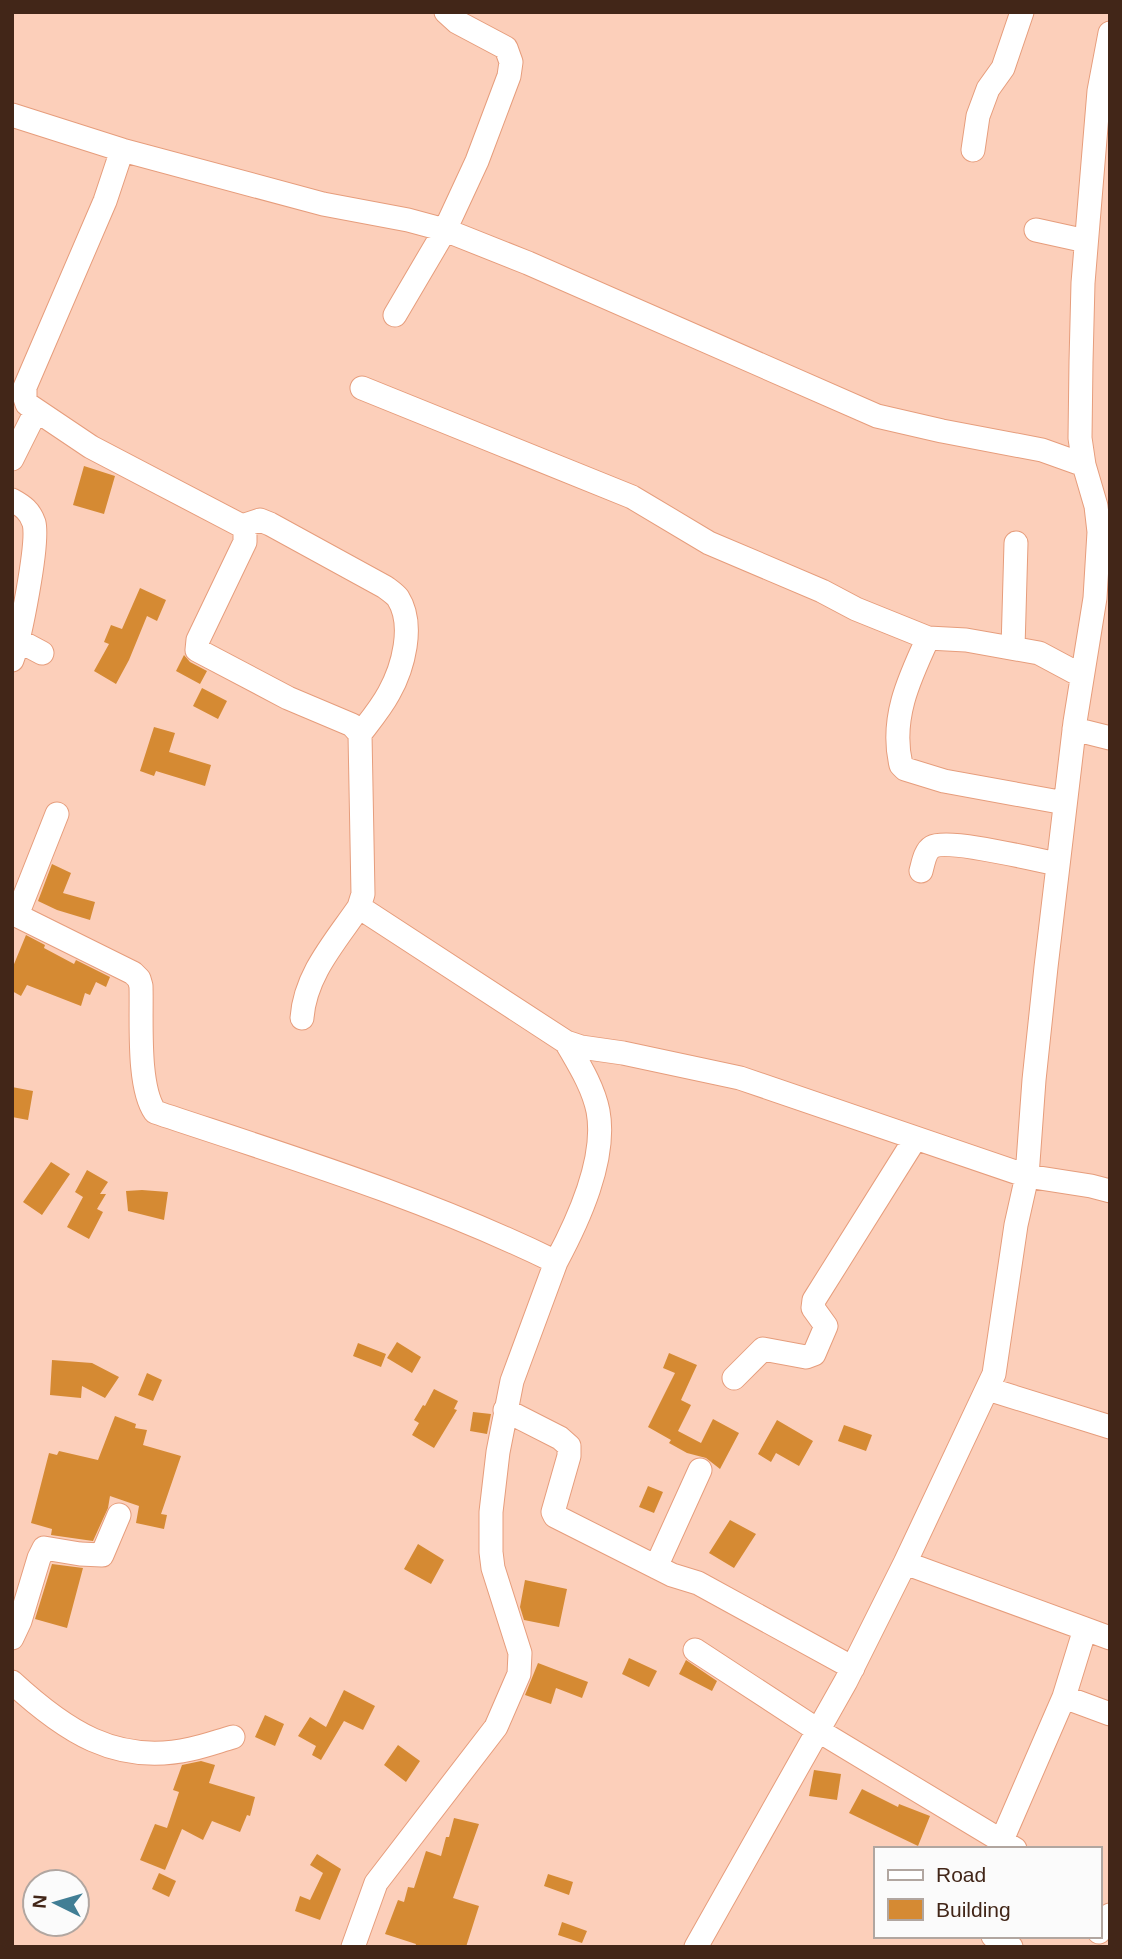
<svg xmlns="http://www.w3.org/2000/svg" width="1122" height="1959" font-family="Arial,sans-serif">
	<style>
		.building { fill: #d58a33 }
		.lines { fill: none; stroke-linecap: round; stroke-linejoin: round }
		.minor-casing { stroke: #e69d7c; stroke-width: 25 }
		.minor { stroke: #fff; stroke-width: 23 }
	</style>
	<rect width="100%" height="100%" fill="#fccfba"/>
	<path class="building" d="M84,466l31,10 -11,38 -31,-9z
		M140,588l26,12 -9,21 -10,-5 -18,44 -13,24 -22,-13 15,-27 -5,-2 7,-17 11,4z
		M184,655l6,7 17,9 -7,13 -24,-13z
		M202,688l25,13 -9,18 -25,-13z
		M154,727l21,6 -6,19 42,13 -6,21 -49,-15 -2,5 -14,-5z
		M52,864l19,9 -8,20 32,9 -5,18 -33,-10 -19,-9z
		M26,935l19,10 -1,3 30,16 2,-4 34,17 -4,10 -10,-5 -6,13 -5,-2 -4,13 -54,-21 -6,11 -9,-5v-22z
		M12,1087l21,4 -5,29 -16,-3z
		M51,1162l19,12 -28,41 -19,-13z
		M87,1170l21,12 -8,12h6l-9,15 6,3 -14,27 -22,-12 16,-30 -8,-5z
		M142,1190l26,2 -4,28 -36,-9 -2,-20z
		M397,1342l24,15 -9,16 -25,-15z
		M358,1343l28,11 -5,13 -28,-11z
		M669,1353l28,12 -16,35 10,5 -13,26 23,12 12,-24 26,14 -19,36 -14,-11 -19,-5 -18,-10 2,-3 -23,-13 27,-54 -12,-5z
		M52,1360l40,3 27,14 -14,21 -23,-12 -1,12 -31,-3z
		M147,1373l15,7 -9,21 -15,-6z
		M434,1389l24,12 -4,8 3,1 -23,38 -22,-13 7,-12 -5,-3 9,-15 2,1z
		M473,1412l18,2 -4,20 -17,-3z
		M115,1416l21,8 -1,4 12,2 -4,15 38,11 -20,58 6,1 -3,14 -28,-6 3,-17 -29,-10 -2,12 -15,33 -42,-6 1,-6 -21,-6 18,-70 8,2 2,-4 39,9z
		M777,1420l36,21 -14,25 -23,-13 -5,9 -13,-8z
		M844,1425l28,10 -6,16 -28,-10z
		M648,1486l15,6 -9,21 -15,-6z
		M730,1520l26,14 -22,34 -25,-15z
		M418,1544l26,16 -13,24 -27,-15z
		M52,1564l31,4 -16,60 -32,-9z
		M525,1580l42,9 -8,38 -35,-7 -4,-13z
		M629,1658l28,13 -8,16 -27,-13z
		M686,1660l31,21 -5,10 -33,-17z
		M538,1663l50,19 -6,16 -26,-10 -5,16 -26,-9z
		M344,1690l31,16 -12,24 -19,-9 -23,39 -9,-5 4,-9 -18,-10 12,-19 16,10z
		M265,1715l19,9 -9,22 -20,-9z
		M398,1745l22,16 -14,21 -22,-17z
		M201,1761l14,4 -6,18 46,14 -5,19 -3,-1 -7,17 -28,-11 -9,19 -21,-11 -17,41 -25,-10 15,-36 12,4 12,-36 -6,-2 9,-25z
		M814,1770l27,4 -4,26 -28,-4z
		M862,1789l36,18 1,-3 31,12 -12,30 -69,-33z
		M454,1818l25,6 -26,74 26,8 -13,41h-51l1,-3 -31,-10 13,-34 6,2 4,-15 6,1 12,-37 15,5 5,-19h3z
		M317,1854l24,15 -21,51 -25,-9 5,-15 10,4 13,-27 -13,-8z
		M159,1873l17,8 -7,16 -17,-8z
		M548,1874l25,8 -4,13 -25,-9z
		M562,1922l25,9 -5,12 -24,-8z"/>
	<g class="lines">
		<g class="minor-casing">
			<path id="minor" d="M12,115l110,35 -17,51 -80,186v11l2,6 64,43 151,79 3,6v10l-47,98 -1,10 91,48 64,27 8,9 3,160 -4,13 207,135 15,5 42,6 117,25 287,98 64,10 19,5
				M122,150l201,54 85,16 37,10 83,33 349,153 65,15 100,19 42,15
				M973,150l5,-34 10,-27 15,-21 19,-56
				M1036,230l50,11
				M395,315l50,-85 32,-69 32,-85 2,-14 -5,-14 -49,-26 -11,-10
				M362,388l270,109 77,46 113,48 34,18 72,29 38,2 73,13 43,23
				M12,459l24,-48
				M12,500c11,6 18,11 22,23 5,20 -14,116 -22,137
				M242,526l18,-6 10,4 115,63c4,3 10,7 13,11 17,27 5,70 -9,95 -8,15 -19,28 -29,41
				M12,637l30,16
				M928,638c-19,41 -38,81 -27,127l4,4 39,12 121,22
				M1013,648l3,-105
				M1074,729l36,9
				M921,871c2,-7 4,-20 11,-24 16,-9 104,13 126,17
				M12,913l121,60 6,6 2,7c1,33 -4,100 14,126 135,45 272,87 401,150l-44,119 -14,71 -7,60v40l2,16 27,85 -1,21 -23,53 -120,156 -23,64
				M17,915l40,-101
				M302,1018c3,-43 33,-76 57,-111
				M556,1262c22,-41 51,-103 42,-151 -5,-25 -20,-48 -32,-69
				M734,1378l29,-29 43,8 8,-3 12,-28 -13,-18 1,-8 101,-161
				M988,1389l122,38
				M505,1410l55,28 9,8v10l-16,56 2,4 117,59 26,8 155,85
				M905,1563l205,75
				M656,1567l44,-97
				M12,1638l8,-17 19,-63 5,-10 36,6 22,1 17,-40
				M695,1650l124,81 196,118
				M12,1682c52,48 104,84 179,67 14,-3 28,-8 42,-12
				M1064,1697l46,17
				M1002,1840l62,-143 21,-68
				M1099,1932l11,-17
				M993,1936l18,11
				M696,1947l150,-266 59,-118 89,-189 22,-149 11,-49 7,-96 12,-113 29,-245 20,-124 4,-66 -3,-26 -12,-41 -4,-27 1,-76 2,-79 16,-192 11,-58"/>
		</g>
		<use href="#minor" class="minor"/>
	</g>
	<rect width="1122" height="1959" fill="none" stroke="#422618" stroke-width="28"/>
	<rect x="874" y="1847" width="228" height="91" fill="#fbfbfb" stroke="#b1a6a0" stroke-width="2"/>
	<rect x="888" y="1870" width="35" height="10" fill="#ffffff" stroke="#b1a6a0" stroke-width="2"/>
	<text x="936" y="1882" font-size="21" fill="#422618">Road</text>
	<rect x="888" y="1899" width="35" height="21" fill="#d58a33" stroke="#b1a6a0" stroke-width="2"/>
	<text x="936" y="1917" font-size="21" fill="#422618">Building</text>
	<g transform="translate(56 1903) rotate(275)"><circle r="33" fill="#fbfbfb" stroke="#b1a6a0" stroke-width="2"/>
	<path d="M0-5L12 26L0 18L-12 26Z" fill="#417e95"/>
	<text y="-10" font-size="19" font-weight="bold" text-anchor="middle" fill="#422618">N</text>
	</g>
</svg>
